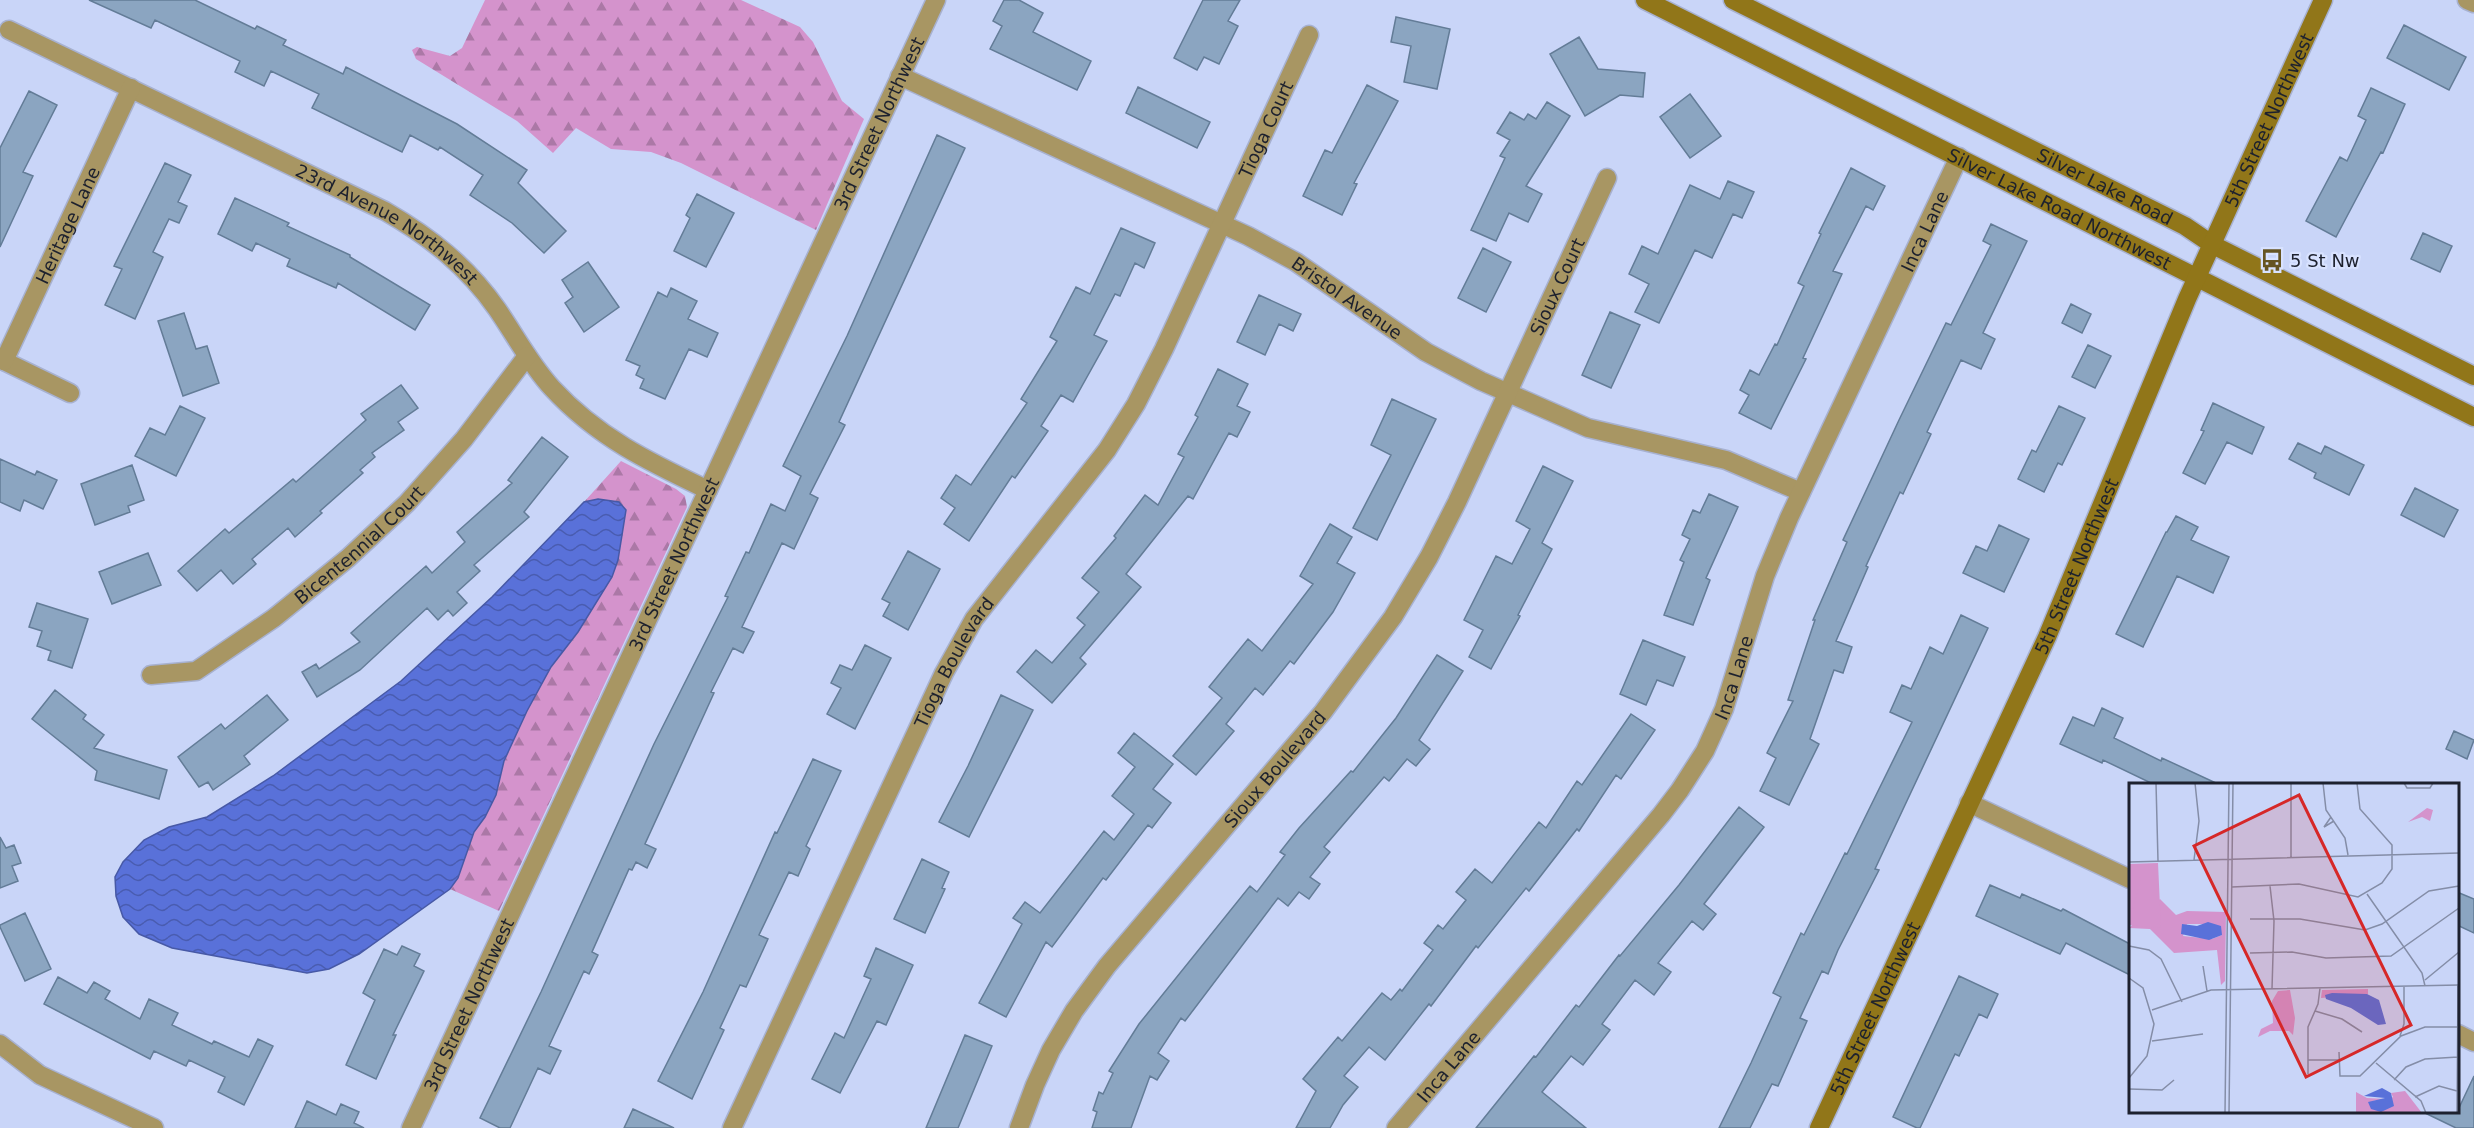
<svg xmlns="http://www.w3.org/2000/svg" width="2474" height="1128" font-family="'DejaVu Sans',sans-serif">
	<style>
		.forest { fill: url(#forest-firs) }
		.water { fill: url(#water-waves); stroke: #4759a6; stroke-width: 1.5 }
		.building { fill: #8ba5c1; stroke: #637c97; stroke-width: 1.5 }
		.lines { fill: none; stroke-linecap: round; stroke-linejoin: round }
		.street-casing { stroke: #a7b1d0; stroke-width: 21 }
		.secondary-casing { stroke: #a7b1d0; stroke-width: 21 }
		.street { stroke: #a89663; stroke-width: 18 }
		.secondary { stroke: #917619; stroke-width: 18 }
		.labels { text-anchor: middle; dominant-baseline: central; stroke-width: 4.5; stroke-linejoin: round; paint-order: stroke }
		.street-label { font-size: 18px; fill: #1d212e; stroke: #d8e2ff }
		.poi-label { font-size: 18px; fill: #1d212e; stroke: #d8e2ff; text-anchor: start }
		.inset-road { fill: none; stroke: #848da7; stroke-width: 1.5 }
		.view { fill: #d62828; fill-opacity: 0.15; stroke: #d62828; stroke-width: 3 }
		.inset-edge { fill: none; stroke: #1d212e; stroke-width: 3 }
	</style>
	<defs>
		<pattern id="forest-firs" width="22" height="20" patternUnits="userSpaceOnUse" patternTransform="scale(1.5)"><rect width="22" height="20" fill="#d493cc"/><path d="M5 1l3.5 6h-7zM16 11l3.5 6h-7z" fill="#ab78a6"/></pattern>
		<pattern id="water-waves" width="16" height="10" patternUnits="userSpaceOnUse" patternTransform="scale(1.5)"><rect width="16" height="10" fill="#5971d9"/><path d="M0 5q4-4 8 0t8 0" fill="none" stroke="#495cb0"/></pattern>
	</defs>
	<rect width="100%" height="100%" fill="#c9d5f8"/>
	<path class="forest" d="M485,0h256l59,27 13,15 29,59 22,18 -48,111 -135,-67 -30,-11 -40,-3 -35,-21 -23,25 -36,-32 -101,-62 -4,-9 5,-3 33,9 12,-8z
		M621,461l55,28 9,7 2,11 -188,404 -49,-22 8,-11 16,-46 11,-15 11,-22 8,-34 23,-50 24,-44 27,-35 42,-89 3,-18 -25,-26 -14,3z"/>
	<path class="water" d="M598,499l21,3 7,8 -8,50 -6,17 -34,55 -27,35 -24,44 -23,50 -8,34 -11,22 -11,15 -16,46 -8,11 -91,65 -30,15 -22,4 -135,-25 -33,-14 -16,-17 -7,-21 -1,-19 8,-15 21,-22 25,-13 38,-10 66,-41 128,-95 91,-84 92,-95z"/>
	<path class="building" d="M89,0h106l60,29 2,-3 29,14 -3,5 60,29 3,-7 111,57 70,46 -9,13 48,48 -22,22 -32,-30 -42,-28 13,-20 -43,-28 -2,3 -28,-15 -8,17 -90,-44 7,-14 -48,-23 -7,15 -29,-14 5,-11 -85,-41 -4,8z
		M1004,0h15l24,13 -10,19 58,29 -14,29 -87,-41 12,-23 -9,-5z
		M1203,0h37l-12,21 10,5 -19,38 -15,-7 -7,13 -23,-12z
		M1396,17l54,12 -13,60 -33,-7 7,-36 -20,-4z
		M2404,25l62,32 -17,33 -62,-32z
		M1579,37l19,32 47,4 -2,24 -23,-2 -35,21 -35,-62z
		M1367,85l31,16 -44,82 3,1 -15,31 -39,-19 22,-46 7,3z
		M1138,87l72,35 -13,26 -71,-35z
		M2371,88l34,16 -22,49 -2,-1 -45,85 -30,-16 34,-64 7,4 19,-41 -8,-4z
		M29,91l28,14 -34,67 10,4 -33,71v-99z
		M1690,94l31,42 -31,22 -30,-41z
		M1547,102l23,14 -44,70 16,8 -14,28 -19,-9 -13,28 -25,-11 34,-72 -5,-2 10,-16 -13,-7 13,-21 14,8 4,-6 8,5z
		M937,135l28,13 -126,274 6,3 -35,69 8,4 -24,51 -12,-6 -40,84 12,5 -11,21 -10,-5 -22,44 3,1 -69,151 11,5 -9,19 -11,-6 -4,8 -3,-1 -37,83 6,3 -9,19 -5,-3 -35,75 12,5 -11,23 -12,-6 -28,60h-10l-20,-10 61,-126 113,-248 74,-147 -3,-1 21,-44 3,1 22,-49 14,7 16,-35 -18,-10 64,-130z
		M165,163l26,12 -13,27 9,4 -8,17 -10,-4 -16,33 10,5 -28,62 -30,-14 17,-36 -8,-3z
		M1851,168l34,18 -12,24 -7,-4 -33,65 9,3 -39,84 3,1 -35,70 -32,-16 10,-18 -9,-5 10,-20 9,5 16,-31 2,1 27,-59 -6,-3 23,-49 -2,-1z
		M1728,181l26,11 -12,26 -9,-4 -21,44 -17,-8 -36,73 -24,-11 14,-28 -20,-10 13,-28 16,8 32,-69 30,14z
		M697,194l37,19 -28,54 -32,-16 16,-33 -4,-3z
		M235,198l54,25 -2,3 63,29v2l80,48 -15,25 -77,-47 -2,5 -49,-22 3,-7 -34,-16 -4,8 -34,-17z
		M1991,224l36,17 -44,92 12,6 -14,30 -20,-9 -34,72 4,2 -28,60 -3,-2 -34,74 2,1 -32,74 16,6 -9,26 -9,-3 -24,69 9,5 -30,61 -29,-14 16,-33 -9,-5 26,-52 -5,-1 27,-80h-2l34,-78 -4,-2 56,-120 47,-97 5,2 40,-80 -8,-4z
		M1121,228l34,15 -11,25 -9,-5 -15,33 -5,-2 -21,41 13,6 -34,61 -12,-7 -20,31 7,5 -33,47 -3,-2 -43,65 -25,-17 11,-16 -14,-10 15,-23 15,10 56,-82 -6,-4 36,-58 -7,-4 26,-50 14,7z
		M2423,233l29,13 -12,26 -29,-13z
		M1483,248l28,14 -25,50 -28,-14z
		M588,262l31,45 -35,25 -19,-29 8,-6 -11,-17z
		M671,288l26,13 -9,18 30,14 -11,24 -18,-8 -24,50 -25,-11 4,-9 -8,-4 4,-9 -14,-6 32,-68 9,5z
		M1259,295l42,19 -8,17 -14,-7 -14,31 -28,-13z
		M2071,304l20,10 -9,19 -20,-10z
		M1610,312l30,13 -29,63 -29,-13z
		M184,313l12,36 11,-3 12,37 -36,13 -25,-75z
		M2088,345l23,11 -16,32 -23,-11z
		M1218,369l30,15 -11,22 13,6 -13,25 -8,-4 -36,66 -5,-3 -62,78 15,13 -61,71 6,6 -34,39 -35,-31 19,-22 16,13 33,-38 -8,-7 22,-26 -17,-14 34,-40 -2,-2 31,-41 13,10 26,-48 -6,-3 20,-37 -3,-2z
		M401,385l17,23 -20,14 6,8 -32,23 3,4 -15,13 3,3 -43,38 2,2 -27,24 -7,-9 -36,31 4,5 -23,20 -12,-14 -24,21 -19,-20 47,-42 4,4 64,-54 3,3 70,-62 -5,-6z
		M1392,399l44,20 -59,121 -24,-12 38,-73 -20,-10z
		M2213,403l51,24 -12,27 -25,-12 -22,42 -22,-11 21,-42 -3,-1z
		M180,406l25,12 -29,58 -41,-20 15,-28 15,7z
		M2059,406l26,12 -23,47 -4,-2 -14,29 -26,-13 14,-29 4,2z
		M542,437l26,20 -44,55 5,5 -55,48 6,6 -23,21 10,11 -14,13 -5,-6 -10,10 -11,-12 -67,62 -43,27 -15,-25 14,-8 3,5 41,-27 -9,-9 75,-67 6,7 33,-31 -8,-10 55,-49 -4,-3z
		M2298,443l23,11 4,-8 39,19 -15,30 -35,-17 2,-5 -27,-14z
		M0,459l35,16 2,-4 20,9 -14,29 -19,-9 -4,11 -20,-9z
		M132,465l12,35 -16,6 2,6 -35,13 -14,-41z
		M1543,466l30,15 -31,62 10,6 -34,66 2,1 -29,53 -22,-12 14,-27 -19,-10 32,-64 16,8 18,-35 -14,-8z
		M2415,488l43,22 -14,27 -43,-22z
		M1709,494l29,13 -32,71 4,2 -17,45 -29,-10 20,-53 -4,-2 10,-21 -8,-4 11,-25 7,3z
		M2176,516l22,11 -7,13 38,17 -16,36 -36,-17 -34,71 -27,-13 50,-102h1z
		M1330,524l22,13 -15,26 18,10 -22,39 -39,52 -4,-3 -27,34 -8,-7 -29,36 8,7 -38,44 -23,-19 49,-58 -13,-11 39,-48 14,12 51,-67 -13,-8z
		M1999,525l30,14 -25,53 -41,-19 13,-27 11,5z
		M908,551l32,18 -32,61 -25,-14 7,-13 -8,-4z
		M148,553l13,32 -49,19 -13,-32z
		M37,603l51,16 -16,49 -24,-8 3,-9 -14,-5 5,-15 -13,-4z
		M1961,615l27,13 -113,241 4,1 -41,80 -10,24 -6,-3 -22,47 7,3 -29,65 -6,-2 -22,44h-31l32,-65 30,-66 -8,-4 28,-60 3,2 41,-82 2,1 65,-132 -22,-10 12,-27 9,4 19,-42 13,7z
		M1643,640l42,17 -12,29 -16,-6 -11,25 -26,-11z
		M865,645l26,13 -36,71 -28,-15 14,-26 -10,-5 9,-18 12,5z
		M1437,655l26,16 -44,69 11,9 -14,17 -9,-7 -18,22 -5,-4 -60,70 6,5 -20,25 10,7 -11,15 -10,-7 -11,14 -10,-8 -93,123 -4,-3 -23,35 11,8 -12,19 -7,-4 -19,52h-39l5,-16 -4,-2 6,-18 4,2 10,-21 -4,-2 30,-47 111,-138 7,6 28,-37 -5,-3 19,-24 52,-57 2,1 43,-54z
		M55,690l31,25 -3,4 21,16 -10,13 73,22 -8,29 -64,-19 2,-9 -65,-52z
		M267,695l21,25 -44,36 6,8 -37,26 -5,-8 -9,5 -21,-30 43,-33 4,5z
		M1001,695l32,15 -64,127 -30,-15 29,-56z
		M2102,708l21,10 -9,20 47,23 1,-3 56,26h-65l-50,-24 -1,3 -42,-19 13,-27 21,9z
		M1631,714l24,16 -34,49 -5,-4 -37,56 -2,-2 -48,62 -3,-3 -48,60 -2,-2 -45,60 -2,-2 -44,56 -16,-13 -25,29 14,11 -15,18 -13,23h-34l20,-37 -13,-12 35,-42 4,4 40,-48 9,7 9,-11 2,2 31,-41 -9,-7 14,-18 5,4 23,-29 -10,-8 19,-23 17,14 47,-61 7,6 31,-47 5,4z
		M2454,731l20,9 -7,19 -21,-10z
		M1134,733l39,31 -20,25 18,14 -19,25 -4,-3 -42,55 -3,-2 -51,69 -6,-5 -40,75 -27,-14 43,-79 -9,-6 12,-16 15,11 64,-82 10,9 20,-26 -22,-18 23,-29 -17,-14z
		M813,759l28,12 -35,75 4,3 -12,27 -9,-4 -30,63 9,4 -22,48 -6,-2 -20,43 4,2 -32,69 -34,-18 45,-89 72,-160 2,1z
		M1739,807l25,20 -60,77 12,10 -13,16 -11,-9 -34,42 13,9 -17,23 -19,-15 -33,44 8,6 -27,35 -12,-9 -29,36 44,36h-110l58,-72 2,1 40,-52 3,2 40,-52 1,1 59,-71z
		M0,837l6,11 8,-3 7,18 -9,3 6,15 -18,7z
		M922,859l27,13 -7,16 3,1 -20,44 -31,-14z
		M1990,885l30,13 2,-4 39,17 2,-2 67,35v31l-64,-32 -6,11 -84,-38z
		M2457,892l17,7v34l-17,-8z
		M25,913l26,56 -26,12 -25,-54v-2z
		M402,946l18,8 -6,12 10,5 -31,64h3l-20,44 -30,-14 29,-65 -12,-7 21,-44 13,6z
		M876,948l37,17 -27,60 -9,-4 -37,72 -28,-14 23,-46 9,5 27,-59 -7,-3z
		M1959,976l39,18 -11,24 -8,-4 -20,42 -4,-2 -35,74h-3l-24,-11z
		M58,977l29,16 7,-11 16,9 -5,8 35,20 9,-20 29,14 -6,12 40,19 2,-3 35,16 9,-18 15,7 -29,59 -26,-13 7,-15 -36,-17 -3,6 -32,-15 -4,8 -106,-55z
		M965,1035l27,11 -34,82h-32z
		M2474,1076v52h-18l-33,-16h34z
		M307,1101l29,14 5,-11 18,8 -5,11 10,5h-69z
		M633,1109l41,19h-50z"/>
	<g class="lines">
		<g class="street-casing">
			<g id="street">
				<path d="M2467,0l7,3"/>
				<path id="s1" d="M9,30l376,181c45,26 82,55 112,98 18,26 33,55 55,79 45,49 97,74 156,102"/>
				<path id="s2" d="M900,76l348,160 48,26 130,90 55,29 107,47 138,32 75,32"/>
				<path d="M0,359l70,34"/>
				<path id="s3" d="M4,361l127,-273"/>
				<path id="s4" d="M151,675l45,-4 78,-53 74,-60 59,-55 57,-64 63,-83"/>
				<path d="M1969,803l161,76"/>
				<path d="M2458,1034l16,8"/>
				<path d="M0,1044l40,31 114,53"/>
				<path id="s5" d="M411,1128l525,-1128"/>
				<path id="s6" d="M732,1128l212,-455 30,-54 133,-169 29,-46 28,-55 145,-314"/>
				<path id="s7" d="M1019,1128l16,-43 16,-35 23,-39 33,-45 216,-254 70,-95 36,-60 28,-55 150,-324"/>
				<path id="s8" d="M1396,1128l265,-313 19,-25 25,-39 19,-42 41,-133 24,-58 170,-361"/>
			</g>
		</g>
		<g class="secondary-casing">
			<g id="secondary">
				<path id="s9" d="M1645,0l829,417"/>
				<path id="s10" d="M1733,0l452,226 28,19 261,131"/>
				<path id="s11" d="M1819,1128l228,-491 140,-338 136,-299"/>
			</g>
		</g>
		<use href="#street" class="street"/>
		<use href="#secondary" class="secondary"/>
	</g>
	<defs>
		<g id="bus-bare" transform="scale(1.8)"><path d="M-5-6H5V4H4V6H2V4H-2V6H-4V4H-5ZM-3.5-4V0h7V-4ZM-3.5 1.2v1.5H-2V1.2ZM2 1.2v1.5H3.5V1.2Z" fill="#655422" stroke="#d8e2ff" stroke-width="2.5" paint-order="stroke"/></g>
	</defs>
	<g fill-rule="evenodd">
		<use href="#bus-bare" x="2272" y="260"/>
	</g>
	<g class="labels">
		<g class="street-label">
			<text stroke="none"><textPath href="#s11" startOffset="1104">5th Street Northwest</textPath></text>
			<text stroke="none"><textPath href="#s5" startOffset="1108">3rd Street Northwest</textPath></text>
			<text stroke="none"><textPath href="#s6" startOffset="1137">Tioga Court</textPath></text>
			<text stroke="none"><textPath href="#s10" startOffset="416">Silver Lake Road</textPath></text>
			<text stroke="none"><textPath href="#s9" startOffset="464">Silver Lake Road Northwest</textPath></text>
			<text stroke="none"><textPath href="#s3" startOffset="150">Heritage Lane</textPath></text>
			<text stroke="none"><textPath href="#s1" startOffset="426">23rd Avenue Northwest</textPath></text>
			<text stroke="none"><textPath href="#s8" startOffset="1053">Inca Lane</textPath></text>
			<text stroke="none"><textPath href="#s7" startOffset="1006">Sioux Court</textPath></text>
			<text stroke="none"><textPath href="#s2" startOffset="500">Bristol Avenue</textPath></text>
			<text stroke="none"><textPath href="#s4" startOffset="252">Bicentennial Court</textPath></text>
			<text stroke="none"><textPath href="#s5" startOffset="622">3rd Street Northwest</textPath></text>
			<text stroke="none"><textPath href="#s11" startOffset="618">5th Street Northwest</textPath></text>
			<text stroke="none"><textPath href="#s6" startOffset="516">Tioga Boulevard</textPath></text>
			<text stroke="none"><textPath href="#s8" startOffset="567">Inca Lane</textPath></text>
			<text stroke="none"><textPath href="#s7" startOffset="444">Sioux Boulevard</textPath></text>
			<text stroke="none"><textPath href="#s5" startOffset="136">3rd Street Northwest</textPath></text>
			<text stroke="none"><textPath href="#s11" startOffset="132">5th Street Northwest</textPath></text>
			<text stroke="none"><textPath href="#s8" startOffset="81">Inca Lane</textPath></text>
		</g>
		<g class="poi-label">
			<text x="2290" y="260">5 St Nw</text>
		</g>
	</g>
	<g transform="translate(2129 783)">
		<rect width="330" height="330" fill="#c9d5f8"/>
		<path d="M31,116l16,16 11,-4 39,1 -1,69 -4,4 -4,-35 -43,3 -24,-24 -21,-1zM58,141h23l12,11 -10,4 -29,-3zM239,206v5l-47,4 1,-8zM161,207l5,28 -2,17 -4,-4h-19l-12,6 3,-8 12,-6 -1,-22 6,-10zM276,308l17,22h-66v-21l11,6 19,1 -13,2 -2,8 22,-12 -2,-4z" fill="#d493cc" fill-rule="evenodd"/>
		<path d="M298,25l6,2 -3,11 -8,-4 -14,5zM29,80l3,65 -32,-3v-61z" fill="#d493cc"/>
		<path d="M0,92l12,3 -8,31 -4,-1z" fill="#d493cc"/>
		<path d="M79,139l13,4 1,9 -13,5 -28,-6 1,-10 15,2zM203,210l35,1 12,6 7,24 -8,1 -27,-17 -25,-9 -1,-4zM253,305l9,5 3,13 -13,6 -10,-3 -3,-7 17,-4 -21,-2z" fill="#5971d9"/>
		<path class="inset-road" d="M27,0l2,78M162,0v74M194,0l3,27 19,28 3,17M275,0l3,5h23l3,-5M202,34l-7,10 10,-6M65,77l5,-39 -4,-38M0,79l330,-9M141,103l4,35 -2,68M103,104l67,-3 59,13 24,-14 10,-14v-24l-32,-36 -3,-26M238,111l55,79 3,13M121,136h50l65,11 17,-6 47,-33 30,-5M0,163l20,4 12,9 21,43M121,170l42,-1 34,6 65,-2 68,-48M74,183l4,25M0,195l14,10 11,36 -7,32 -18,22M296,197l34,-28M23,227l59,-20 248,-5M186,228l27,8 20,13M271,253l4,-12v-37M23,258l51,-7M210,269l1,24h20l41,-40 24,-9h33M179,277h31M247,280l45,38 5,12M179,291v-47l10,-23 2,-16M265,297l12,-13 19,-8 33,-2M0,306l33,1 12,-10M286,314l24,-11 18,5M96,330l4,-330M100,330l4,-330M328,330l1,-128"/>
		<path class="view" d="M170,12l112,230 -105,52 -112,-231z"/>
		<rect width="330" height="330" class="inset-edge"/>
	</g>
</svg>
